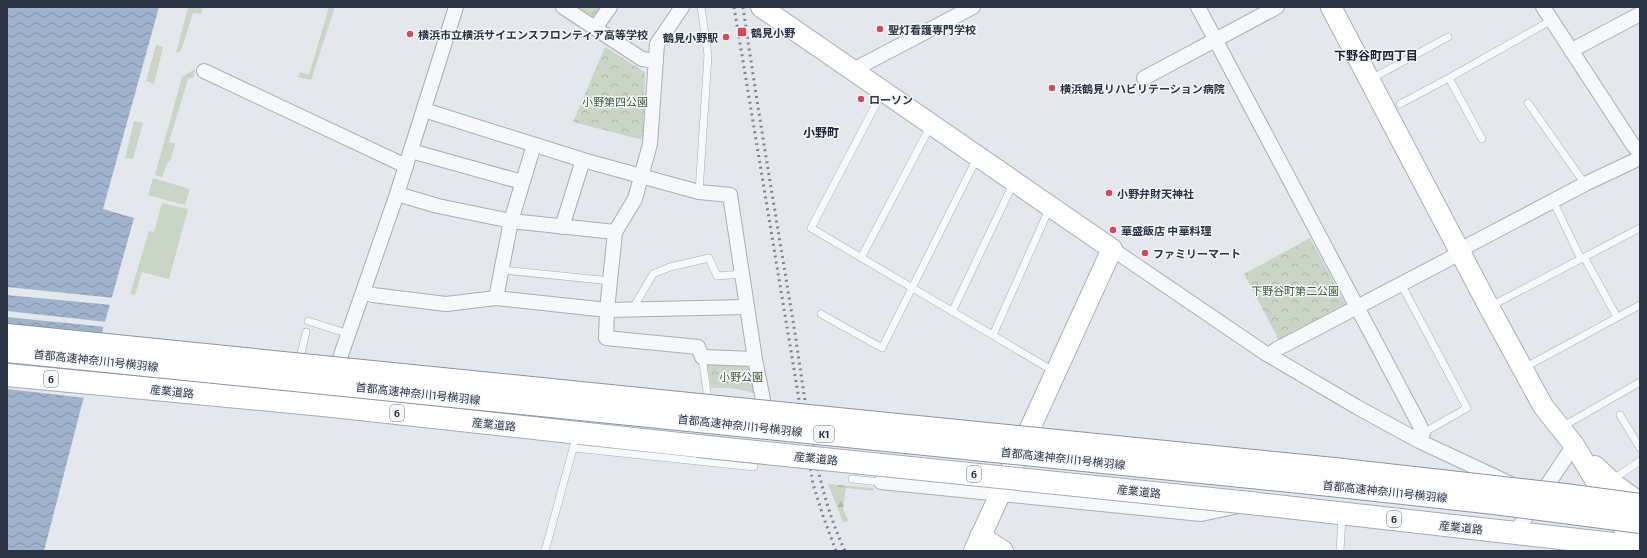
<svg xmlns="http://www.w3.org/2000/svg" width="1647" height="558" font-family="'Exo 2','Noto Sans JP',sans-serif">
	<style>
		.grass { fill: #c9d6c5 }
		.forest { fill: url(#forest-firs) }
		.park { fill: url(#park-crowns) }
		.water { fill: url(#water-waves) }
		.pier { fill: #e4e7ec }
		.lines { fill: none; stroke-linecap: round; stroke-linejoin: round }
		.lane-casing { stroke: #a9aeb7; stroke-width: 8 }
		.street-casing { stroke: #a9aeb7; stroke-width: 16 }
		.secondary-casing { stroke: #a9aeb7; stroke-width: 22 }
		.primary-casing { stroke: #a3abb8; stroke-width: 24 }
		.lane { stroke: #f7f8fa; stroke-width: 7 }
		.street { stroke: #f7f8fa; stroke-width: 14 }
		.secondary { stroke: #fff; stroke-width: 20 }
		.primary { stroke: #fff; stroke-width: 22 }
		.rail { stroke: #7d8696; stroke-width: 3; stroke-dasharray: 2 4; stroke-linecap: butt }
		.primary-bridge-casing { stroke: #a3abb8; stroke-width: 24; stroke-linecap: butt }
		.highway-bridge-casing { stroke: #8b94a3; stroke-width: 24; stroke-linecap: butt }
		.primary-bridge { stroke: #fff; stroke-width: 22 }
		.highway-bridge { stroke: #fff; stroke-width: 22 }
		.poi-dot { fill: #d1495b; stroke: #f4f6f9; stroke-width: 1.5 }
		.labels { text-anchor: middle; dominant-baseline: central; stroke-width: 3; stroke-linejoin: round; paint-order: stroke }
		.shield { fill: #f4f6f9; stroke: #676e7b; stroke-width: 1 }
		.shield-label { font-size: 10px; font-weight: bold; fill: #2b3445 }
		.poi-label { font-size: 11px; font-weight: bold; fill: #2b3445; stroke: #f4f6f9; text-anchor: start }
		.park-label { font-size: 11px; fill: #3f6138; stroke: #f4f6f9 }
		.street-label { font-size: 11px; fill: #2b3445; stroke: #f4f6f9 }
		.neighbourhood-label { font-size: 12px; font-weight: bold; fill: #1d2536; stroke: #f4f6f9 }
	</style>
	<defs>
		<pattern id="forest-firs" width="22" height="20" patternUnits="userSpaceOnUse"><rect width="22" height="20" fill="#c9d6c5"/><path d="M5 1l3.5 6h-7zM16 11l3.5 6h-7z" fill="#adb8ab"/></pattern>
		<pattern id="park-crowns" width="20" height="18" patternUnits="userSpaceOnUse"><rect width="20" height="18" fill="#c9d6c5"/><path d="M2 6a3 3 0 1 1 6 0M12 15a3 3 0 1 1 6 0" fill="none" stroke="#adb8ab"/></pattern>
		<pattern id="water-waves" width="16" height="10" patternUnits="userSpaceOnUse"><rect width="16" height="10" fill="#9fb4cc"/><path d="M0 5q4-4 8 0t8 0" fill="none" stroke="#8293a7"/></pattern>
	</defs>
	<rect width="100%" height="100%" fill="#e4e7ec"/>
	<path class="grass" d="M188,7h15l-2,7 -8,-1 -12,38 -5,2z
		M329,7h6l-24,73 -13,-3 2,-5 9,3z
		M156,45l7,2 -9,37 -8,-3z
		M195,69l-1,8 -6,2 -19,63 6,1 -4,16 -4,5 -5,13 -7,-2 27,-98z
		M134,121l9,2 -10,36 -8,-1z
		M153,178l37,11 -5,16 -37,-10z
		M162,203l26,6 -19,70 -27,-7 -7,23 -5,-1 19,-63 5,1z"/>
	<path class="forest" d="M828,484l46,4 -1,3 -27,-3 -3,21 6,12 -6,1z"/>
	<path class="park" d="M577,7h26l-8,11z
		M605,47l40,25 -2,68 -70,-18z
		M1310,238l38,70 -67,36 -37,-70z
		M706,360l47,2 7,34c-14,-7 -33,-9 -49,-8z"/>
	<path class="water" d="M7,7h152l-56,202 31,9 -52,186 -38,147h-37z"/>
	<path class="pier" d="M7,287l107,11 -2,7 -105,-10z
		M7,311l100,11 -1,5 -99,-10z
		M7,362l86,10 -7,26 -79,-9z"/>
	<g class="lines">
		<g class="lane-casing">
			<path id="lane" d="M1371,79l77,-42
				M883,91l-72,137 244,144
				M1528,103l57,81
				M1400,104l49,-26
				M1482,139l-33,-61 103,-58
				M699,192l9,-137 -7,-48
				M1553,201l28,58
				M1584,257l33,60
				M861,258l70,-133
				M502,270l109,11
				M1401,284l66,124 -44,25
				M1489,307l151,-79
				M632,310l21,-36 17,-7 39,-9 8,18 25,-2
				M952,312l61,-128
				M821,314l61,34 95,-190
				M308,321l41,13
				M993,335l57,-128
				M702,357l5,35
				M299,363l7,-31
				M1525,369l8,-6 107,-58
				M1620,415l20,33
				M1562,427l78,-45
				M574,448l180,19
				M852,479l29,3
				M1612,480l28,-19
				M545,551l29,-106
				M1340,551l2,-35"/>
		</g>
		<g class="street-casing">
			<path id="street" d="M563,7l79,52 14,2
				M682,7l-25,37 -7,100 -15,55 -20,33 -8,78 -1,28 92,9 4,10 53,2
				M1198,7l220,415 5,11 -4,8
				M1543,7l90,138 7,8
				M595,28l15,-21
				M1572,50l68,-36
				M853,70l120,-63
				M204,71l202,95
				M1144,78l133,-71
				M424,110l159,50 65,18 51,14 31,3 25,164 8,41
				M411,151l111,31
				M397,194l41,12 73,15 104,11
				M562,227l21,-67
				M1112,249l153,104 92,54 62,34 92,43
				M364,292l9,3 73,9 50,-6 15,-77 23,-76
				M496,298l111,12 140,-3
				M1269,355l8,-6 172,-90 22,-15 114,-60 55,-26
				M334,375l63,-181 59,-187
				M881,482l320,32 33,-7
				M1515,533l59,-88"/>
		</g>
		<g class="secondary-casing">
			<path id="secondary" d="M761,7l351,242 -138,302
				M1331,7l158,300 54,99 31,39 50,83 16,14
				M1595,466l19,18 26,19
				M980,536l23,15"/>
		</g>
		<g class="primary-casing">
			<path id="primary" d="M7,375l316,30 375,41
				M1250,503l390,44"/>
		</g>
		<use href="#lane" class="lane"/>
		<use href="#street" class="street"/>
		<use href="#secondary" class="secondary"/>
		<use href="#primary" class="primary"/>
		<path class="rail" d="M734,7l79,477 10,32 13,35
			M743,7c15,105 33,210 50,314 12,74 20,162 52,230"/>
		<g class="primary-bridge-casing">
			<path id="primary-bridge" d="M698,446l552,57"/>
		</g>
		<g class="highway-bridge-casing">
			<path id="highway-bridge" d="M7,335l1327,134 231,26 75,10
				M7,351l1323,134 164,18 146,19"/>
		</g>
		<use href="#primary-bridge" class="primary-bridge"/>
		<use href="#highway-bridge" class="highway-bridge"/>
	</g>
	<g class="poi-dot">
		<circle cx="880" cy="29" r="4"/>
		<rect x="737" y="27" width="10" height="10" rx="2"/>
		<circle cx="410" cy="34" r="4"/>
		<circle cx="726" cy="37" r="4"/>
		<circle cx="1052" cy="88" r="4"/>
		<circle cx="861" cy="99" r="4"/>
		<circle cx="1109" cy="193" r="4"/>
		<circle cx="1113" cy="230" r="4"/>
		<circle cx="1145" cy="253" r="4"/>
	</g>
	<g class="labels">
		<g class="shield">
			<rect x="44" y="371" width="14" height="16" rx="3"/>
			<rect x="390" y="405" width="14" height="16" rx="3"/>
			<rect x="814" y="426" width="20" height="16" rx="3"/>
			<rect x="967" y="466" width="14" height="16" rx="3"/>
			<rect x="1387" y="511" width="14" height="16" rx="3"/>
		</g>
		<g class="shield-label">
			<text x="51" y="379">6</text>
			<text x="397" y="413">6</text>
			<text x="824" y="434">K1</text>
			<text x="974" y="474">6</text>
			<text x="1394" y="519">6</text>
		</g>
		<g class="poi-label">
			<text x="888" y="29">聖灯看護専門学校</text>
			<text x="751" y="32">鶴見小野</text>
			<text x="418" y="34">横浜市立横浜サイエンスフロンティア高等学校</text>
			<text x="718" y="37" text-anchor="end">鶴見小野駅</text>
			<text x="1060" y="88">横浜鶴見リハビリテーション病院</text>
			<text x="869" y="99">ローソン</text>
			<text x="1117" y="193">小野弁財天神社</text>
			<text x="1121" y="230">華盛飯店 中華料理</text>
			<text x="1153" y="253">ファミリーマート</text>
		</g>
		<g class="park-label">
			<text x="615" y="101">小野第四公園</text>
			<text x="1295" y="290">下野谷町第二公園</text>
			<text x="741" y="376">小野公園</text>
		</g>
		<g class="street-label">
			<text transform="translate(96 360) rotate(6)">首都高速神奈川1号横羽線</text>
			<text transform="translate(172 391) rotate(6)">産業道路</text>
			<text transform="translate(418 393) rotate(6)">首都高速神奈川1号横羽線</text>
			<text transform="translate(494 424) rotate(6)">産業道路</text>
			<text transform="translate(740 425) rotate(6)">首都高速神奈川1号横羽線</text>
			<text transform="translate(816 458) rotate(6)">産業道路</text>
			<text transform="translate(1063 458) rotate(6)">首都高速神奈川1号横羽線</text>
			<text transform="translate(1139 491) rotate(6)">産業道路</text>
			<text transform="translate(1385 491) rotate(6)">首都高速神奈川1号横羽線</text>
			<text transform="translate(1461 527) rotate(6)">産業道路</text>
		</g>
		<g class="neighbourhood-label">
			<text x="1376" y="55">下野谷町四丁目</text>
			<text x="821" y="132">小野町</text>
		</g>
	</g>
	<rect width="1647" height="558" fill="none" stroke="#2b3445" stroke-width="16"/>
</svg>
